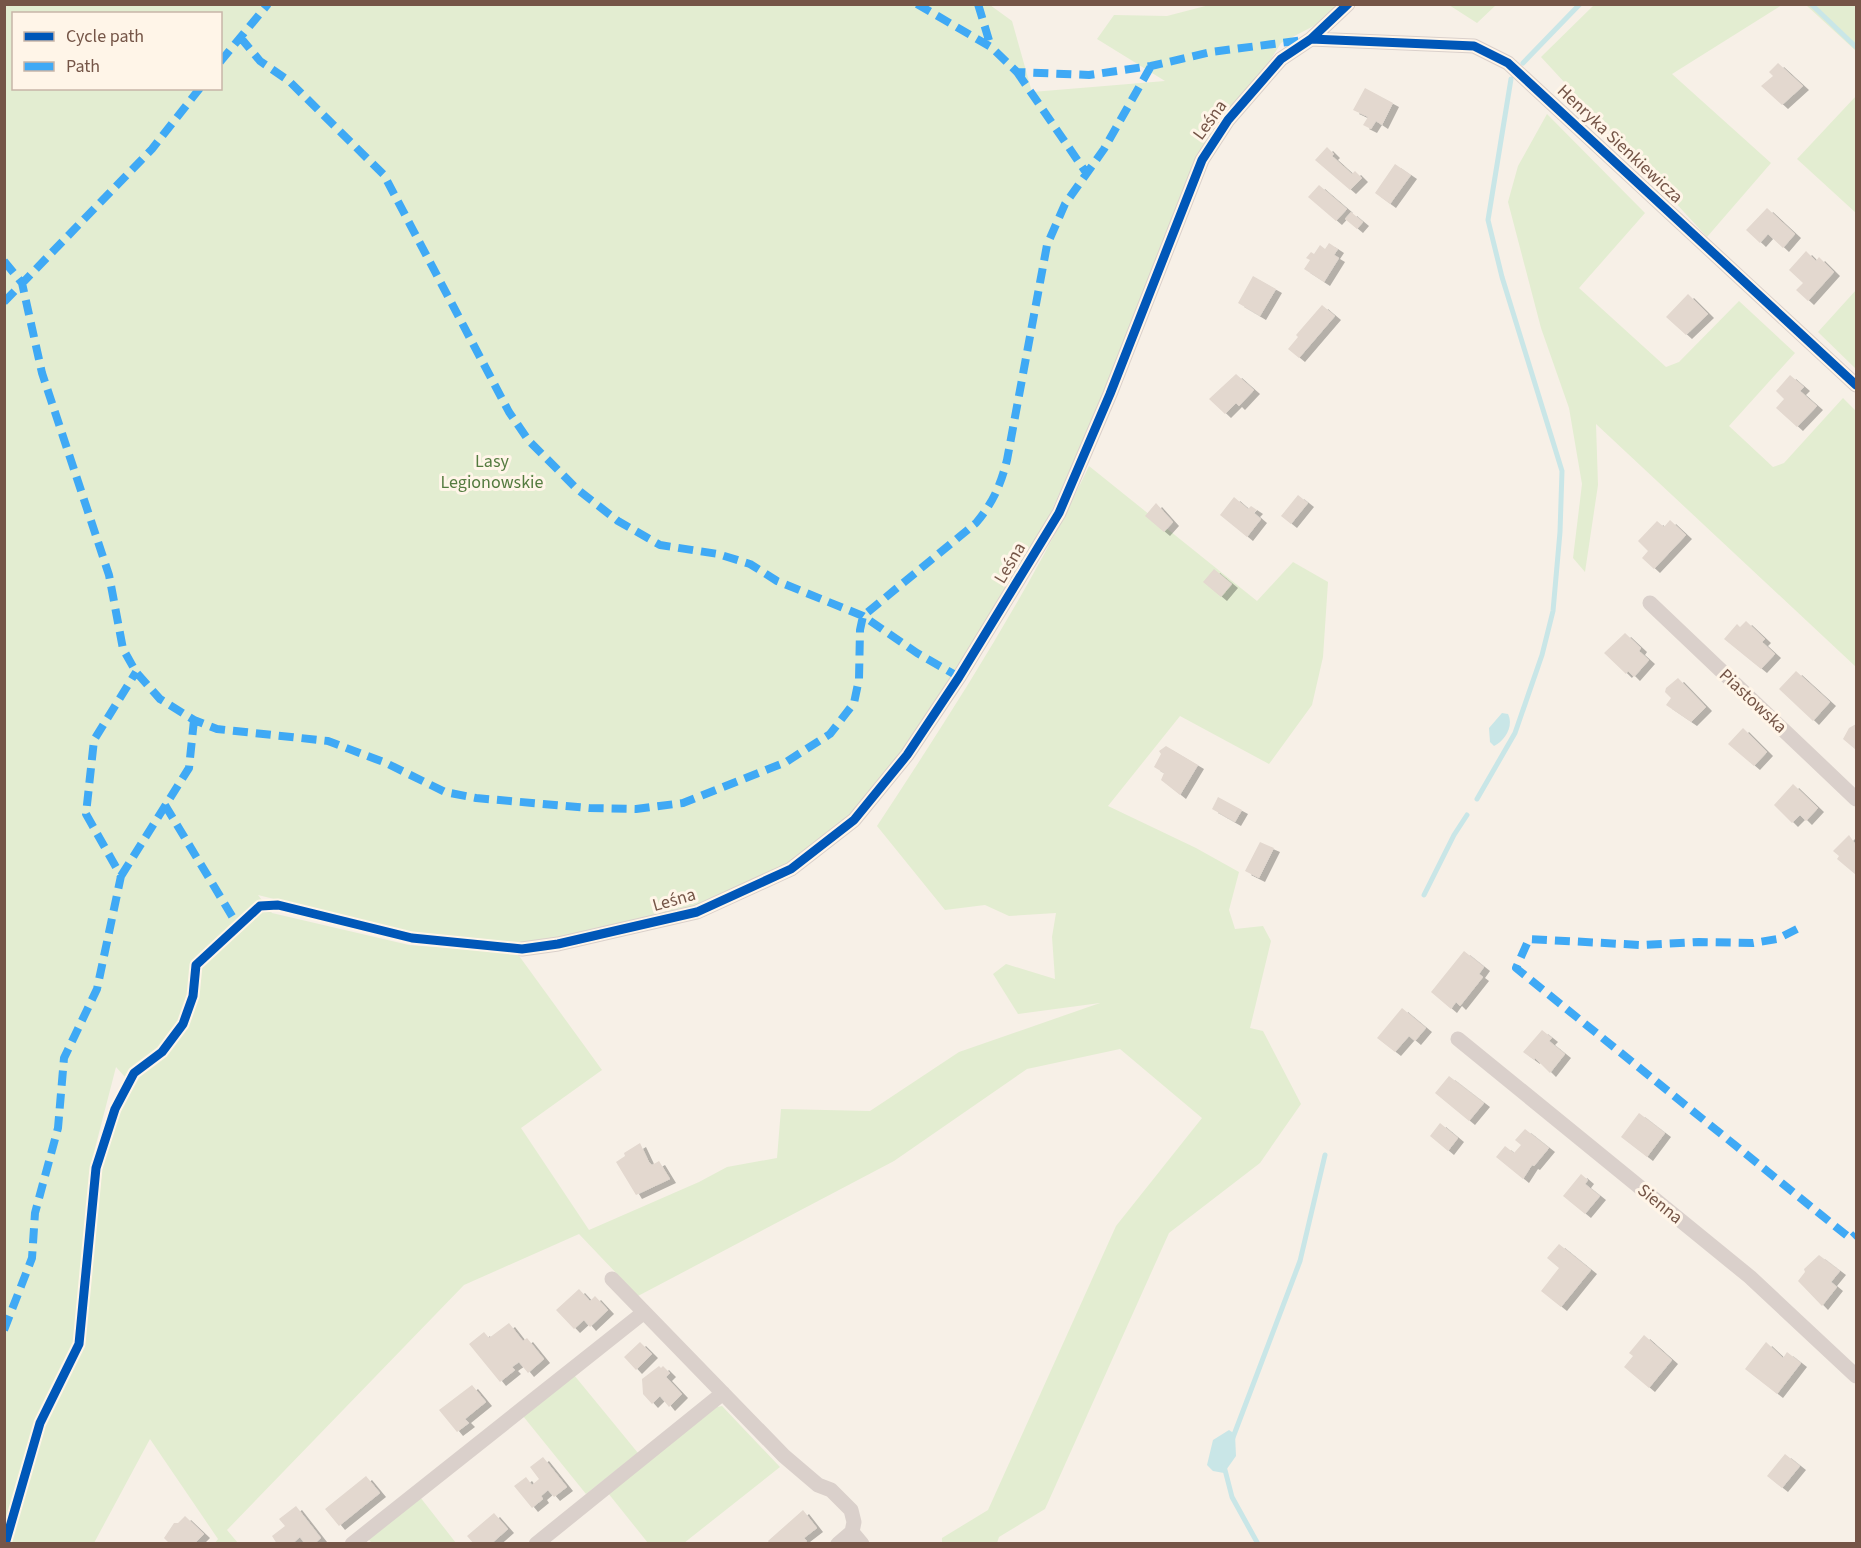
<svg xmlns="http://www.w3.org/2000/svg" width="1861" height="1548" font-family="'Source Sans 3',sans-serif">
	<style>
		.green { fill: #e3edd1; fill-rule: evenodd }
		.water { fill: #c9e6e7 }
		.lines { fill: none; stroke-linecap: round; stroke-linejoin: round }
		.stream { stroke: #c9e6e7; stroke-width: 5 }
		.building { fill: #e3d8cf; filter: url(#shadow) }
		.street { stroke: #dad0cb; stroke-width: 15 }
		.quiet { stroke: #3fa9f5; stroke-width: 8; stroke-dasharray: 15 8; stroke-linecap: butt }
		.cycleway-casing { stroke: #fff5e8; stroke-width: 13 }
		.cycleway { stroke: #0057b8; stroke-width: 9 }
		.labels { text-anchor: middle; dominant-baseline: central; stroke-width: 6; stroke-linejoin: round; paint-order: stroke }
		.street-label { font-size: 18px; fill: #755547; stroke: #fff5e8 }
		.park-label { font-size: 18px; fill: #547b3f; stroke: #fff5e8 }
	</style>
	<defs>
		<filter id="shadow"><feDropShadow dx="6" dy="4" stdDeviation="0" flood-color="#0004"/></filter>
	</defs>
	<rect width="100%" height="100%" fill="#f7f0e7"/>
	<path class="green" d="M1213,4l141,1 -73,38 -69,112 -166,368 -142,230 -56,65 -56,46 -105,48 -164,32 -114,-11 -151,-38 14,18 137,32 108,8 85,117 -81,58 68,102 110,-48 28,-15 50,-9 4,-49 89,2 89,-59 141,-49 -82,11 -25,-40 13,-10 49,15 -3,-42 4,-24 -47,3 -24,-11 -40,5 -68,-84c77,-117 152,-234 212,-360l168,135 36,-39 35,20 -5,75 -11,48 -43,59 -89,-48 -72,90 88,42 43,24 -10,38 6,19 28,-3 8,15 -21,87 13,3 38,73 -41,59 -91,70 -124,276 -46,28 -2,6h-55v-5l46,-28 128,-284 86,-108 -82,-69 -93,20 -133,92 -256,135 -59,-62 -115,51 -237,245 11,13h-23l3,-4 -68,-100 -56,104h-85l32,-111 43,-88 18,-174 23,-93 -9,-10 -24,93 -16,183 -41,82 -30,105v-1525h985l22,16 20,71 133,-11 -68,-42 17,-24 53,1zM14,14h206v74h-206z
		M1449,5h47l-19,18z
		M1594,5h188l-110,69 99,89 -64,74 -166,-180z
		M1806,5h50v46z
		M1856,96v117l-59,-54z
		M1547,114l98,99 -66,75 87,79 13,-5 60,-61 56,52 -66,73 44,41 11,-4 59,-65 13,13v256l-260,-243 2,61 -13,87 -12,-14 9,-74 -13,-76 -28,-80 -33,-126 10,-36z
		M1856,290v79l-38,-37z
		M574,1375l64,78 -52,41 -63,-78z
		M722,1406l58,61 -96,76h-36l-40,-50 109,-86z
		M420,1497l36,46h-84l-4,-4z"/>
	<path class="water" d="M1502,713l6,1c6,12 -3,27 -14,32l-4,-4 -1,-14z
		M1229,1430l6,4 1,22 -12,17 -11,-2 -6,-6 6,-25z"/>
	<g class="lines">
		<path class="stream" d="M1811,4l45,43
			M1523,63l57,-59
			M1477,799l38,-66 27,-78 11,-44 7,-79 2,-61 -60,-194 -14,-57 23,-141
			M1424,895l30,-60 13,-20
			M1232,1440l68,-179 25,-106
			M1224,1466l8,31 26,47"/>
	</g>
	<path class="building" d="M1778,63l25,23 -21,19 -21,-19 12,-10 -4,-4z
		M1365,88l28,15 -11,22 -6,-4 -5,8 -8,-4 5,-8 -15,-7z
		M1327,147l7,7 -2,2 20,18 3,-3 7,7 -12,12 -35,-30z
		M1395,164l16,11 -21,29 -15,-11z
		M1319,185l28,24 -11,12 -28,-24z
		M1767,208l28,26 -12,14 -15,-14 -8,9 -14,-13z
		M1351,212l12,10 -6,7 -12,-10z
		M1329,243l9,6 -4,6 5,3 -15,24 -20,-13 6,-9 -4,-2 5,-6 3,2 6,-9 5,4z
		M1806,251l10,10 3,-4 15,15 -26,29 -12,-11 7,-7 -14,-13z
		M1253,276l23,13 -16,27 -22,-13z
		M1688,294l20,20 -22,21 -20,-18z
		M1322,305l13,11 -36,42 -11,-9 10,-12 -2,-2z
		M1236,374l18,16 -15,16 -3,-3 -11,11 -16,-15z
		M1790,375l14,12 -4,4 17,15 -20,21 -21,-19 8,-9 -8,-8z
		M1298,495l10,8 -17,21 -10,-8z
		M1234,497l14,12 3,-3 6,4 -3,3 7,6 -14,18 -27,-22z
		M1156,503l17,19 -9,10 -19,-16z
		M1670,520l16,15 -32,34 -12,-11 6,-7 -10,-10 19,-20 7,6z
		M1214,569l18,15 -11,13 -18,-15z
		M1746,621l19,18 -3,3 13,12 -14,15 -37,-30 13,-15 3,3z
		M1625,633l16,15 -2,3 10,9 -15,17 -6,-6 -2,3 -22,-21z
		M1796,671l34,31 -17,19 -34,-32z
		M1678,678l28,29 -15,15 -25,-17 5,-7 -6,-6 1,-4z
		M1856,724v26l-13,-11 6,-11z
		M1743,728l24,24 -13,14 -26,-22z
		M1166,746l32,19 -18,30 -19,-15 3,-7 -10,-6 7,-13 -2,-3z
		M1793,784l25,24 -12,13 -6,-6 -8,8 -18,-18z
		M1218,797l24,13 -7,12 -23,-13z
		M1849,835l7,10v30l-19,-16 2,-3 -6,-5z
		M1260,842l14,6 -15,30 -14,-7z
		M1464,951l20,16 -5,7 4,3 -23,29 -4,-4 -5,7 -20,-17z
		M1402,1008l24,20 -11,13 -6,-5 -14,16 -18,-14z
		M1542,1030l10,8 -3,3 16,13 -15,19 -15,-15 -1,2 -11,-8z
		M1449,1076l35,27 -15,18 -34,-28z
		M1639,1113l26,20 -18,24 -26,-20z
		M1440,1123l18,15 -10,13 -18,-15z
		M1525,1129l24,19 -15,18 -2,-1 -9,14 -27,-22 9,-11 9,7 7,-8 -6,-5z
		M640,1143l9,19 3,3 7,-4 11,18 -34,16 -20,-33 9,-6 -1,-3z
		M1581,1174l7,6 -3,4 15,12 -15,18 -22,-18z
		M1559,1244l32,26 -30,37 -20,-16 18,-23 -12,-10z
		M1819,1255l21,16 -9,11 6,5 -15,19 -24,-25 7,-9 -1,-3z
		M579,1289l11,12 5,-5 13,14 -18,17 -6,-7 -10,9 -18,-19z
		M509,1323l14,18 4,-3 17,21 -16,14 -9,-11 -7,5 3,3 -15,12 -31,-38 15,-12 5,6z
		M1644,1335l28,25 -23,28 -25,-21 9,-11 -4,-3z
		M640,1342l12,12 -16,16 -12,-13z
		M1766,1342l17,16 4,-6 14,11 -24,31 -32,-25z
		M659,1366l2,2 2,-2 7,7 -4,4 16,17 -13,13 -9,-11 -8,8 -9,-10 -1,-15z
		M472,1385l14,17 -21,17 4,4 -12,9 -18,-22z
		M1785,1454l15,12 -18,22 -15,-12z
		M543,1457l24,30 -13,10 -6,-7 -7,6 2,3 -11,9 -18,-22 12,-9 6,8 7,-6 -9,-12z
		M366,1476l14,17 -41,33 -14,-17z
		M296,1506l25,32 -7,6h-9l-5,-7 -8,7h-15l-5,-8 13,-10 -6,-7z
		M803,1510l14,18 -13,10 3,3 -4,3h-33l-2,-3z
		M494,1513l14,16 -17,15h-17l-7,-8z
		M185,1516l19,18 -10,10h-24l-6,-6 10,-15h4z"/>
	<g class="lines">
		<path class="street" d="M1311,39l163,7 34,17 348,322
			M1650,603l206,196
			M522,949l36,-5 139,-32 94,-43 63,-49 53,-65 52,-78 100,-164 51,-119 92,-234 26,-40 53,-61 30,-20 37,-35
			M1458,1039l292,238 106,99
			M612,1279l172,177 34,29 13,5 20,20 3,12 -2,10 -14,12
			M852,1532l10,12
			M352,1544l291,-231
			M536,1544l187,-151"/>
		<path class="quiet" d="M917,4l74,43 26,25 72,3 62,-9 60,-14 93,-12
			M978,4l13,43
			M240,37l20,24 29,20 95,94 125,237 20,29 48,48 41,32 42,24 58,9 32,10 27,17 86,35 54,37 42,24
			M220,62l48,-58
			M1017,72l70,102
			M4,261l18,22 20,90 67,202 14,74 13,23 24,27 34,21 23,9 111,12 58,22 59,29 31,6 113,10 47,1 47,-6 103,-41 44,-28 24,-31 5,-24 1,-49 3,-14 113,-93c17,-20 25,-39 31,-63l40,-215 18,-41 39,-55 47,-83
			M4,302l148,-153 48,-61
			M165,805l73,121
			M121,876l68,-108 5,-48
			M1797,929l-20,10 -24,4 -54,-1 -58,3 -112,-6 -13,29 335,271 5,-5
			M4,1330l28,-72 3,-45 23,-85 6,-70 33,-69 24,-113 -35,-62 8,-74 42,-68"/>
		<g class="cycleway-casing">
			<path id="cycleway" d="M1311,39l163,7 34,17 348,322
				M5,1544l35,-121 39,-79 17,-176 19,-59 19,-36 28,-21 21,-28 10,-28 3,-31 64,-59 18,-1 134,33 110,11 36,-5 139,-32 94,-43 63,-49 53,-65 52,-78 100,-164 51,-119 92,-234 26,-40 53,-61 30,-20 37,-35"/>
		</g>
		<use href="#cycleway" class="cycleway"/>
	</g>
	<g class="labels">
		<g class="street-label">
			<text transform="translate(1210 120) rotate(-54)">Leśna</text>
			<text transform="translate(1620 144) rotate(43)">Henryka Sienkiewicza</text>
			<text transform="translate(1010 563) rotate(-59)">Leśna</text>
			<text transform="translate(1753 701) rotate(43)">Piastowska</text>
			<text transform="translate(674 900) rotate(-16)">Leśna</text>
			<text transform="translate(1660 1204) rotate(39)">Sienna</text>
		</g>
		<g class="park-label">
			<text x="492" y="461">Lasy<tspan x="492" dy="21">Legionowskie</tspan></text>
		</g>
	</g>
	<rect width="1861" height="1548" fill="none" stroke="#755547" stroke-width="12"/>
	<rect x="12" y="12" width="210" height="78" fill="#fff5e8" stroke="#c8b5a8" stroke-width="1.5"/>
	<rect x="24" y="32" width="30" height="9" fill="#0057b8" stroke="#c8b5a8" stroke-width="1.5"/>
	<text x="66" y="42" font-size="18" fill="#755547">Cycle path</text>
	<rect x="24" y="62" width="30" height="9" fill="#3fa9f5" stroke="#c8b5a8" stroke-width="1.5"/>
	<text x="66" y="72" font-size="18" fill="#755547">Path</text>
</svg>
